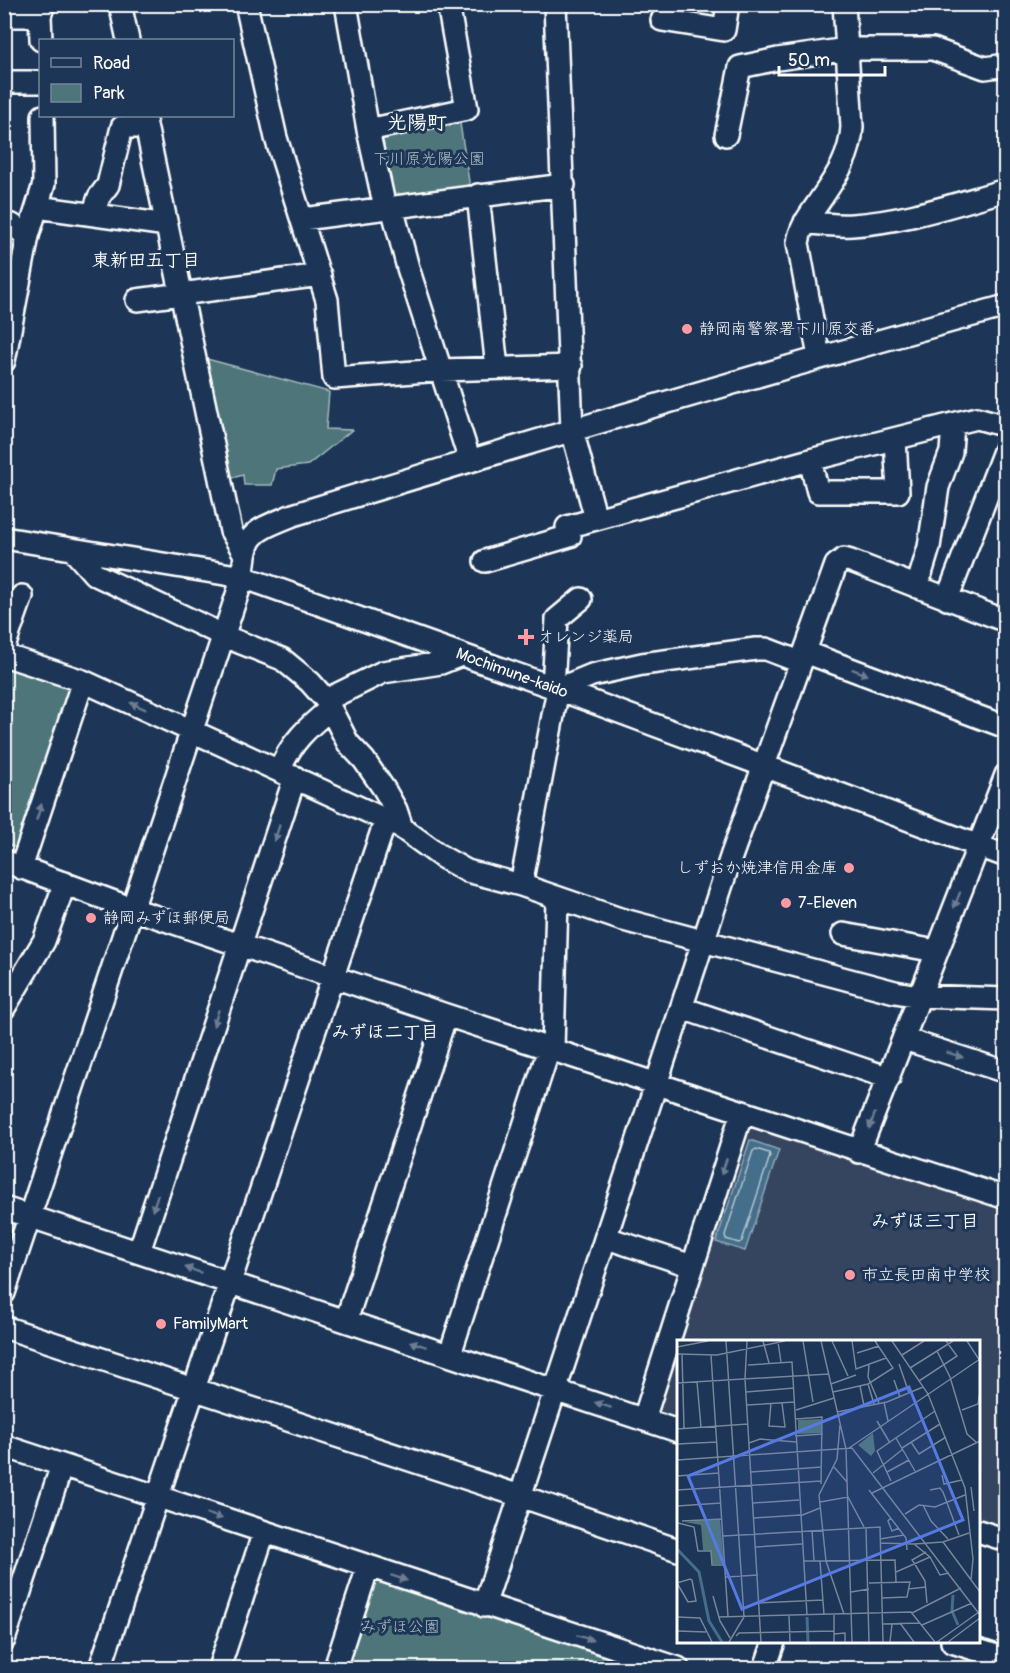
<svg xmlns="http://www.w3.org/2000/svg" width="1010" height="1673" font-family="Pangolin,'Klee One',sans-serif">
	<style>
		.built { fill: #344460 }
		.green { fill: #4d757a; stroke: #a6babc; stroke-width: 1.5 }
		.water { fill: #446e8a; stroke: #8fa8b9; stroke-width: 1.5 }
		.lines { fill: none; stroke-linecap: round; stroke-linejoin: round }
		.shore { stroke: #b4c5d0; stroke-width: 1.5 }
		.minor-casing { stroke: #fff; stroke-width: 26 }
		.minor { stroke: #1d3557; stroke-width: 21 }
		.oneway { fill: #6c7c92 }
		.poi-dot { fill: #ff9aa2; stroke: #1d3557; stroke-width: 2 }
		.labels { text-anchor: middle; dominant-baseline: central; stroke-width: 6; stroke-linejoin: round; paint-order: stroke }
		.park-label { font-size: 16px; fill: #afc1c3; stroke: #1d3557 }
		.poi-label { font-size: 16px; fill: #fff; stroke: #1d3557; text-anchor: start }
		.street-label { font-size: 16px; fill: #fff; stroke: #1d3557 }
		.neighbourhood-label { font-size: 18px; font-weight: bold; fill: #fff; stroke: #1d3557 }
		.quarter-label { font-size: 20px; font-weight: bold; fill: #fff; stroke: #1d3557 }
		.inset-river { fill: none; stroke: #446e8a; stroke-width: 3 }
		.inset-road { fill: none; stroke: #77869a; stroke-width: 1.5 }
		.view { fill: #567ae2; fill-opacity: 0.15; stroke: #567ae2; stroke-width: 3 }
		.inset-edge { fill: none; stroke: #fff; stroke-width: 3 }
	</style>
	<rect width="100%" height="100%" fill="#1d3557"/>
	<filter id="ink" filterUnits="userSpaceOnUse"><feTurbulence type="fractalNoise" baseFrequency=".0167" numOctaves="2"/><feDisplacementMap in="SourceGraphic" scale="12" xChannelSelector="R" yChannelSelector="G"/><feConvolveMatrix kernelMatrix="1 2 1 2 8 2 1 2 1" color-interpolation-filters="sRGB"/></filter>
	<g filter="url(#ink)">
		<path class="built" d="M744,1123l261,86v328l-26,-9 -1,-186h-300v85l-30,-11z"/>
		<path class="green" d="M459,117l11,71 -78,12 -13,-66z
			M207,359l122,33 -3,37 26,1 -44,35 -32,4 -4,16h-28l-1,-10 -11,3z
			M4,663l67,23 -55,162 -11,-5z
			M376,1575l282,93h-319z"/>
		<path class="water" d="M750,1140l29,10 -34,101 -29,-9z"/>
		<g class="lines">
			<path class="shore" d="M756,1149l13,4 1,3 -28,85 -3,2 -13,-4 -1,-4 28,-84z"/>
			<g class="minor-casing">
				<path id="minor" d="M120,4l8,36
					M246,4l30,134 51,162 7,78 107,-8 130,-4
					M346,4l22,126 17,78
					M555,4l17,426 24,89
					M4,16h36
					M662,20l62,10 4,-26
					M41,40l-1,-24 4,-12
					M4,82h36
					M144,116l87,415 13,22
					M368,130l99,-21 -19,-105
					M726,135l14,-68 38,-8 69,-10h86l52,19 21,-3
					M478,195l19,173
					M37,207l130,18
					M392,207l16,61 62,193
					M93,214l6,-17 9,-12 14,-58h24
					M303,219l261,-34
					M805,222c15,2 31,4 47,3 52,-3 103,-21 154,-35
					M4,224l8,1 16,11
					M137,300l183,-25
					M819,357l-21,-114c2,-15 10,-25 18,-37 18,-27 34,-46 36,-79l-8,-123
					M4,361l24,-125 16,-52 -1,-68
					M810,460l8,32h80l-3,-53
					M4,538l239,39 315,112 448,167
					M73,550l21,24 137,65 51,20 28,23 16,18 22,43 16,17 20,29 12,21 6,18 40,29 25,14 54,14 99,34 275,73 24,4 87,3
					M485,561l85,-25 -3,-9 243,-67 143,-36 24,-6 29,8
					M917,587l12,-40 9,-60 13,-35 2,-28
					M947,599l59,-153
					M4,647l18,-51
					M805,652l201,75
					M4,655l79,26 314,144
					M553,687l4,-68 24,-20
					M326,700l57,-28 58,-9 20,-8
					M280,770c10,-27 28,-43 50,-61
					M4,861l129,48 313,106 560,183
					M21,868l62,-187
					M521,885l37,-196 34,-14 50,-11 114,-15h10l34,13
					M843,934l93,17
					M4,1008l40,-67 21,-58
					M682,1008l207,70
					M904,1039l102,33
					M553,1050l4,-151
					M859,1152l147,-377
					M4,1208l674,223
					M607,1238l85,28
					M139,1252l156,-475
					M4,1293l239,-716c2,-46 10,-45 50,-62 237,-73 474,-144 713,-209
					M346,1321l100,-306
					M4,1327l516,169 158,54
					M450,1354l99,-305
					M644,1419l98,-307
					M4,1446l674,222
					M978,1531l28,9
					M484,1606l248,-752 104,-289 8,-6 7,2 155,60
					M4,1640l58,-175
					M952,1642l54,17
					M100,1668l286,-849
					M219,1668l45,-136
					M335,1668l33,-101
					M765,1668l9,-26"/>
			</g>
			<use href="#minor" class="minor"/>
		</g>
		<defs><path id="oneway-solid" d="M-6-.8H1V-3.2L6.5 0L1 3.2V.8H-6Z" transform="scale(1.5)"/></defs>
		<g class="oneway">
			<use href="#oneway-solid" transform="translate(860 672) rotate(21)"/>
			<use href="#oneway-solid" transform="translate(138 706) rotate(-156)"/>
			<use href="#oneway-solid" transform="translate(39 812) rotate(-72)"/>
			<use href="#oneway-solid" transform="translate(277 833) rotate(108)"/>
			<use href="#oneway-solid" transform="translate(957 900) rotate(112)"/>
			<use href="#oneway-solid" transform="translate(216 1018) rotate(108)"/>
			<use href="#oneway-solid" transform="translate(955 1055) rotate(18)"/>
			<use href="#oneway-solid" transform="translate(872 1121) rotate(111)"/>
			<use href="#oneway-solid" transform="translate(724 1167) rotate(108)"/>
			<use href="#oneway-solid" transform="translate(155 1203) rotate(108)"/>
			<use href="#oneway-solid" transform="translate(193 1270) rotate(-161)"/>
			<use href="#oneway-solid" transform="translate(418 1344) rotate(-162)"/>
			<use href="#oneway-solid" transform="translate(603 1405) rotate(-162)"/>
			<use href="#oneway-solid" transform="translate(214 1516) rotate(18)"/>
			<use href="#oneway-solid" transform="translate(399 1578) rotate(18)"/>
			<use href="#oneway-solid" transform="translate(585 1638) rotate(18)"/>
		</g>
	</g>
	<g class="poi-dot">
		<circle cx="687" cy="329" r="6"/>
		<path d="M523 628h6v6h6v6h-6v6h-6v-6h-6v-6h6z"/>
		<circle cx="849" cy="868" r="6"/>
		<circle cx="786" cy="903" r="6"/>
		<circle cx="91" cy="918" r="6"/>
		<circle cx="850" cy="1275" r="6"/>
		<circle cx="161" cy="1324" r="6"/>
	</g>
	<g class="labels">
		<g class="park-label">
			<text x="429" y="159">下川原光陽公園</text>
			<text x="400" y="1627">みずほ公園</text>
		</g>
		<g class="poi-label">
			<text x="699" y="329">静岡南警察署下川原交番</text>
			<text x="538" y="637">オレンジ薬局</text>
			<text x="837" y="868" text-anchor="end">しずおか焼津信用金庫</text>
			<text x="798" y="903">7-Eleven</text>
			<text x="103" y="918">静岡みずほ郵便局</text>
			<text x="862" y="1275">市立長田南中学校</text>
			<text x="173" y="1324">FamilyMart</text>
		</g>
		<g class="street-label">
			<text transform="translate(512 673) rotate(20)">Mochimune-kaido</text>
		</g>
		<g class="neighbourhood-label">
			<text x="146" y="260">東新田五丁目</text>
			<text x="385" y="1032">みずほ二丁目</text>
			<text x="925" y="1221">みずほ三丁目</text>
		</g>
		<g class="quarter-label">
			<text x="417" y="122">光陽町</text>
		</g>
	</g>
	<g transform="translate(677 1340)">
		<rect width="303" height="303" fill="#1d3557"/>
		<path d="M144,79l1,14 -24,1v-14zM196,93l2,18 -4,5 -13,-11zM43,179l4,45h-12l-1,-13 -8,-1 -2,-25 -17,-3z" fill="#4d757a"/>
		<path class="inset-river" d="M0,209l22,23 10,49 13,21M276,255l-1,16 6,14M130,277l1,25"/>
		<path class="inset-road" d="M49,1l18,276 -15,25M70,1l-2,38 16,263M86,1l6,22M126,1l10,61M144,1l25,108 6,193M155,1l16,35M175,1l4,28 30,-11M215,1l36,53 37,94 8,71 -2,21M290,1l13,20M101,2l3,20M0,7l31,-6M260,11l13,26 17,57 9,8M180,13l22,-7M0,14l40,1 68,-14M5,14l2,74M34,15l17,262M225,15l22,-14M222,24l10,29M71,25l44,-3 15,253M192,25l-1,12 11,26M233,28l43,-27M217,40l6,17M242,41l38,-25 -11,-15M20,42l4,45M0,43l152,-9M154,44l25,-9M191,44l6,20M183,46l4,20M69,52l48,-4M156,52l35,-8 25,-16 -18,-27M207,62l4,19M94,63l-2,23 16,1 -3,-24M70,65l48,-3M119,70l38,-12M285,70l16,-6 2,-13M160,72l50,-10 36,-15M119,79l26,-2 -1,67M200,81l13,22M163,85l-3,34 -18,36 7,66 18,53M0,89l71,-5M118,96l28,-2M219,98l19,33M234,102l8,12 27,-17M72,103l11,-4 36,3M0,104l40,-2M172,108l131,-89M225,108l38,-24M0,120l175,-12 128,167M157,127l13,15M74,132l71,-5M210,132l22,-12M196,133l30,-24M265,135l2,9 18,-4M0,136l42,-3M214,141l-14,-30 58,-40M294,147l3,24M0,150l144,-9M192,150l37,48 1,12M253,150l10,-2 3,4 16,43M195,153l108,-52M143,162l28,-5 16,30M76,163l46,-3M246,165l8,16 17,18M0,166l44,-3M228,174l14,-9 16,2 30,-12M123,176l20,-8M77,178l46,-3M214,178l-3,3 4,10 7,-3M5,181l40,-2M1,183l16,4 4,24h13l1,14h13M189,188l3,114M135,190l2,31M46,196l157,-9 3,115M203,199l24,-4M266,202l37,50M203,203l34,1 16,13 -34,15M237,204l29,-2 26,-9M79,207l46,-3M253,217l10,18 9,-2M126,221l92,-1 1,22M143,221l4,54M239,226l9,15 2,22M239,226l-4,-6 14,-8M49,237l32,-2M0,243l13,-4 2,1 4,21 -8,1 -11,-19M192,243l41,-1 -3,15 -25,1M231,249l18,-2M174,252l18,-3M36,256l7,25 10,17M82,263l64,-3M235,273l49,-25M157,275v27M112,276l1,26M0,277l23,1 12,24M41,277l193,-5 24,30M223,283l14,19M206,284l37,-1M245,285l50,-22M0,291l29,1M157,294l11,-1v9M59,296l3,-3 95,-2M213,302l2,-18M260,302l42,-30M271,302l32,-24"/>
		<path class="view" d="M232,47l54,133 -221,89 -54,-133z"/>
		<rect width="303" height="303" class="inset-edge"/>
	</g>
	<rect width="1010" height="1673" fill="none" stroke="#1d3557" stroke-width="24"/>
	<rect x="12" y="12" width="986" height="1649" fill="none" stroke="#fff" stroke-width="2" filter="url(#ink)"/>
	<rect x="39" y="39" width="195" height="78" fill="#1d3557" stroke="#77869a" stroke-width="1.5"/>
	<rect x="51" y="58" width="30" height="9" fill="#1d3557" stroke="#77869a" stroke-width="1.5"/>
	<text x="93" y="69" font-size="18" fill="#ffffff">Road</text>
	<rect x="51" y="84" width="30" height="18" fill="#4d757a" stroke="#77869a" stroke-width="1.5"/>
	<text x="93" y="99" font-size="18" fill="#ffffff">Park</text>
	<path d="M779 66v9h106v-9" fill="none" stroke="#ffffff" stroke-width="3"/>
	<text x="788" y="66" font-size="18" fill="#ffffff" stroke="#1d3557" stroke-width="4.5" paint-order="stroke">50 m</text>
</svg>
